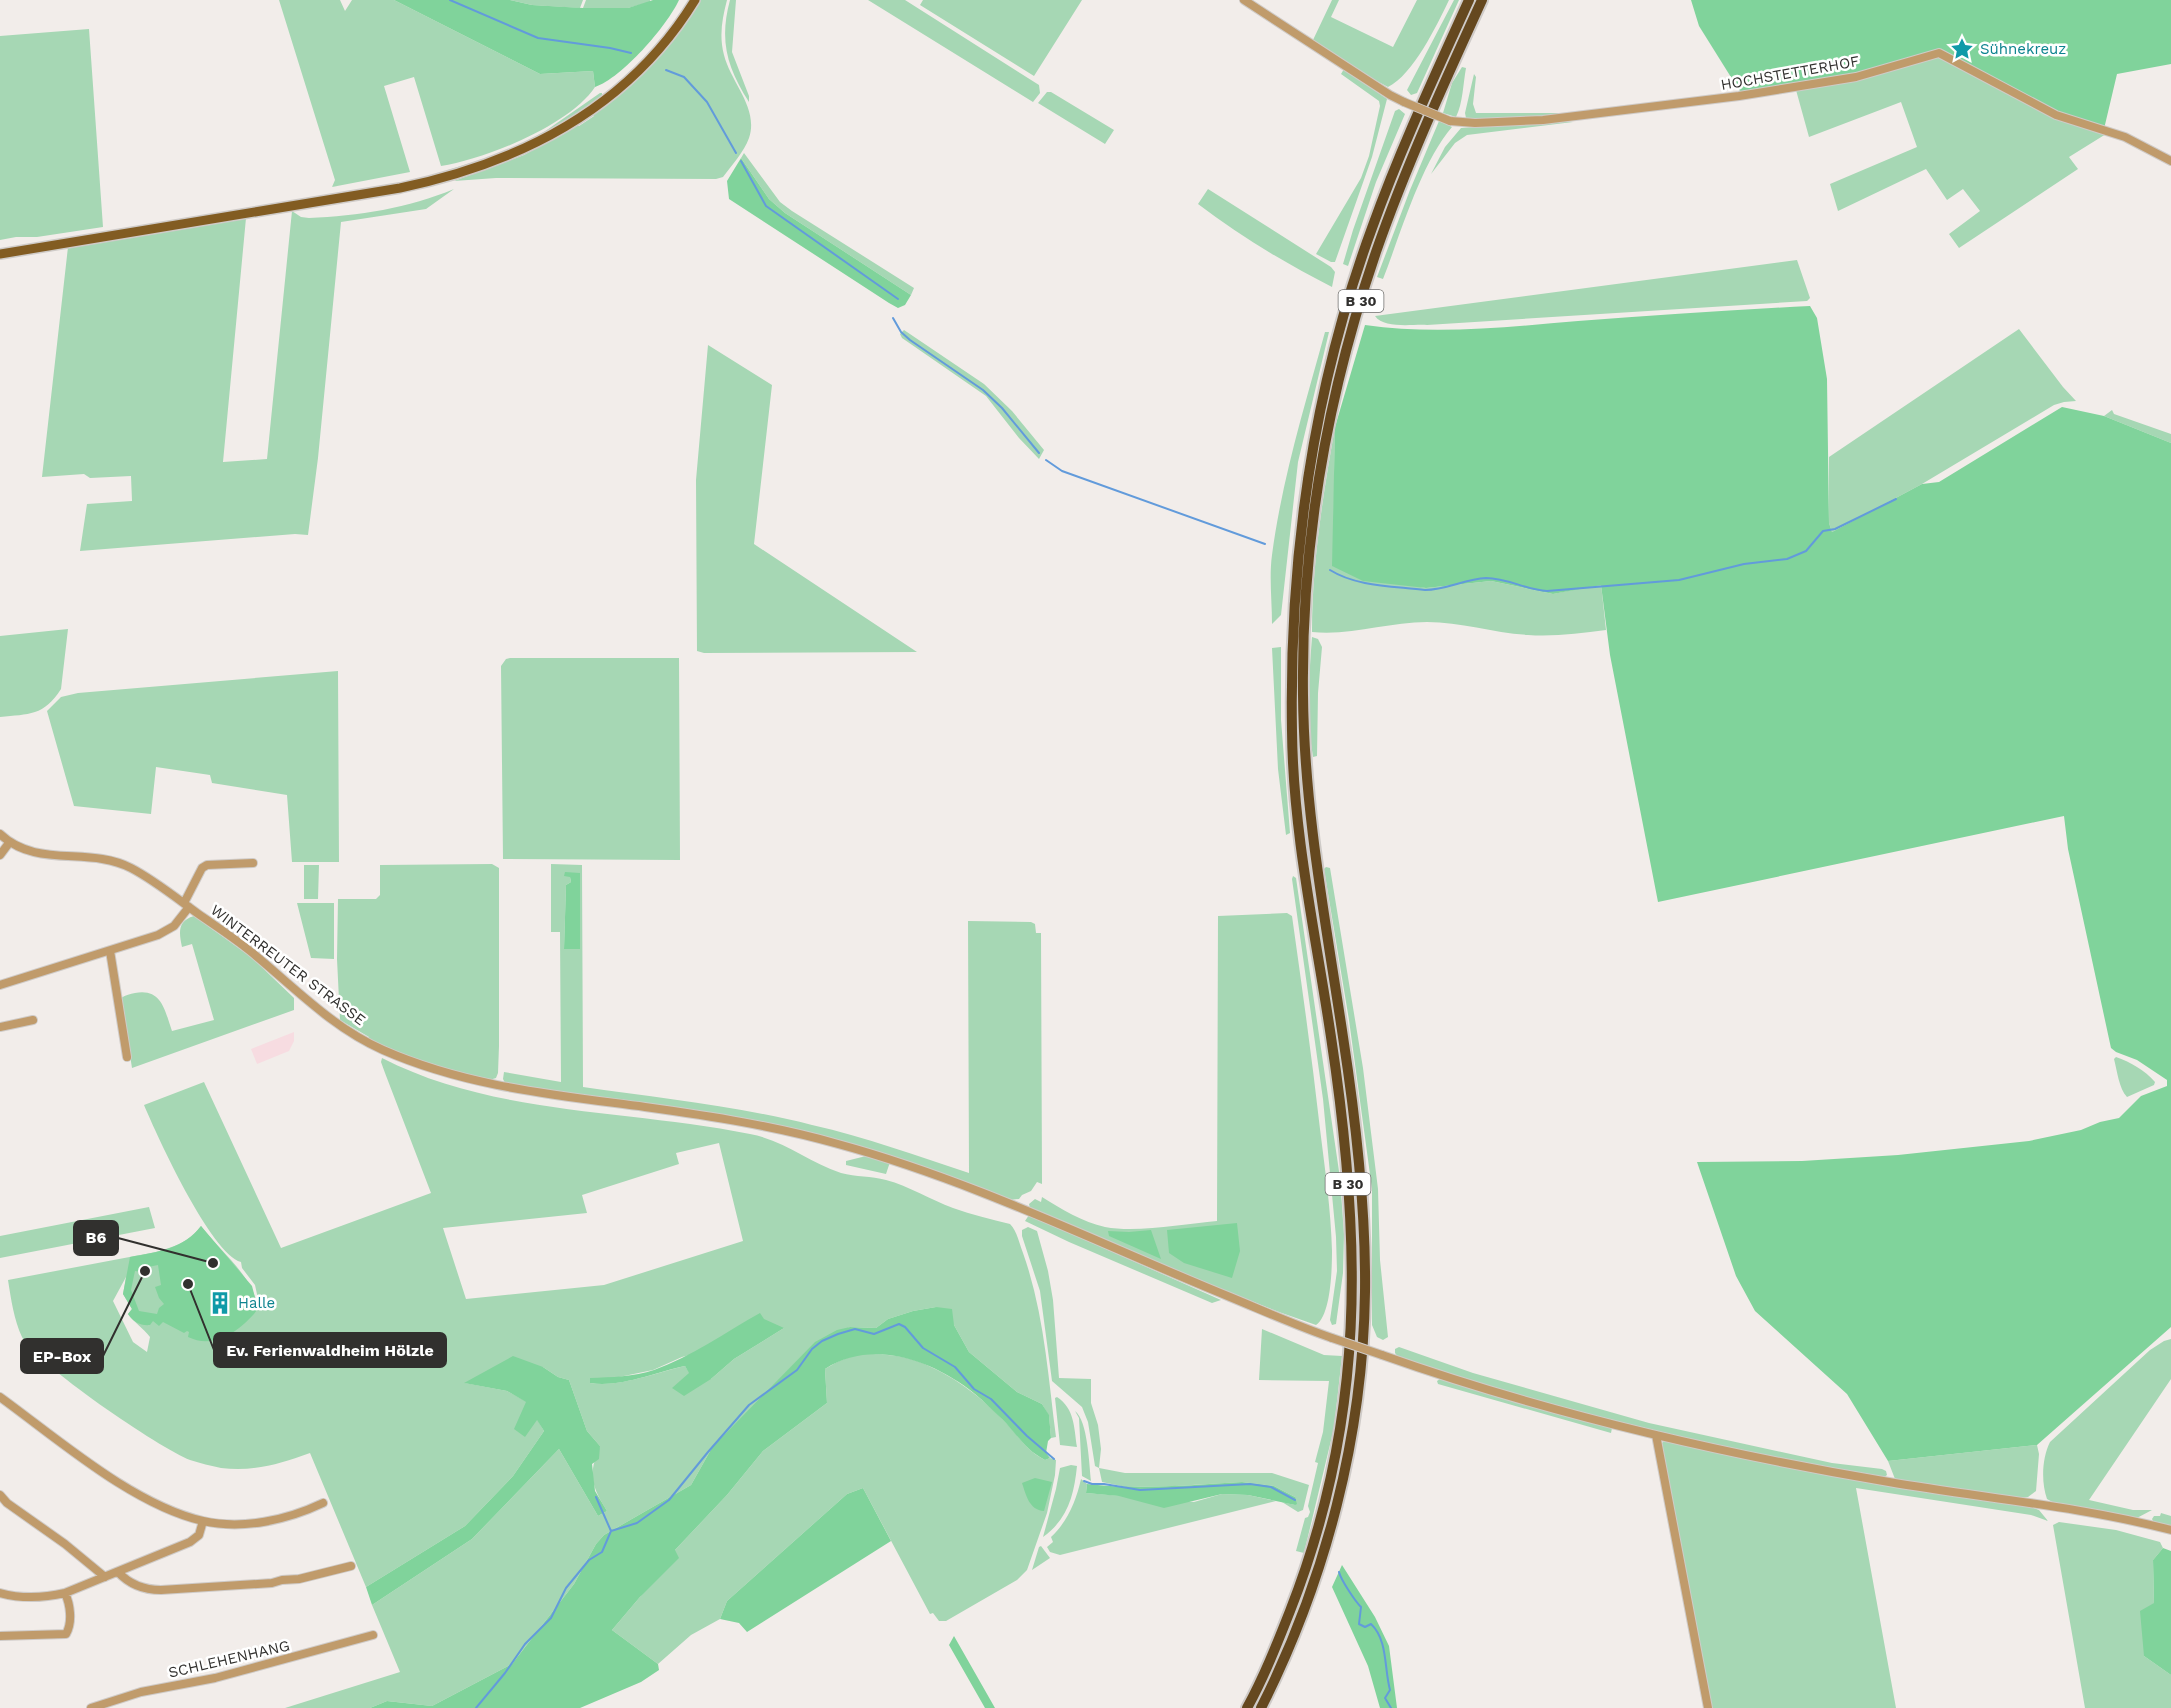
<svg xmlns="http://www.w3.org/2000/svg" width="2171" height="1708" font-family="'Work Sans',sans-serif">
	<style>
		.commercial { fill: #f7dce1 }
		.green { fill: #a6d7b4; fill-rule: evenodd }
		.forest { fill: #80d39b; fill-rule: evenodd }
		.lines { fill: none; stroke-linecap: round; stroke-linejoin: round }
		.stream { stroke: #629bdb; stroke-width: 2 }
		.minor-casing { stroke: #cfcbc8; stroke-width: 10 }
		.major-casing { stroke: #cfcbc8; stroke-width: 12 }
		.highway-casing { stroke: #cfcbc8; stroke-width: 14 }
		.minor { stroke: #c09b6b; stroke-width: 8 }
		.major { stroke: #825c22; stroke-width: 9 }
		.highway { stroke: #65481f; stroke-width: 10 }
		.minor-bridge-casing { stroke: #cfcbc8; stroke-width: 10; stroke-linecap: butt }
		.minor-bridge { stroke: #c09b6b; stroke-width: 8 }
		.labels { text-anchor: middle; dominant-baseline: central; stroke-width: 5; stroke-linejoin: round; paint-order: stroke }
		.shield { fill: #fff; stroke: #6f6e6d; stroke-width: 1.5 }
		.shield-label { font-size: 14px; font-weight: bold; fill: #31302e }
		.culture-label { font-size: 15px; fill: #0d838f; stroke: #fff; text-anchor: start }
		.street-label { font-size: 15px; fill: #31302e; stroke: #fff }
		.leader { fill: none; stroke: #31302e; stroke-width: 2 }
		.callout-dot { fill: #31302e; stroke: #fff; stroke-width: 2 }
		.callout { fill: #31302e; stroke: #31302e; stroke-width: 2 }
		.callout-label { font-size: 16px; text-anchor: middle; font-weight: bold; fill: #fff }
	</style>
	<rect width="100%" height="100%" fill="#f2edea"/>
	<path class="commercial" d="M294,1032v9l-5,10 -32,13 -6,-15z"/>
	<path class="green" d="M279,0h61l5,11 7,-11h42l146,74 53,-3 2,16c-25,38 -109,72 -154,79l-27,-89 -30,9 26,86 -78,15 3,-7z
		M510,0h73l-3,8 -48,-3z
		M586,0h64v2l-22,6h-45z
		M699,0h28c-5,19 -8,36 -3,55 7,28 35,53 25,83 -5,14 -17,27 -26,39l-7,2 -220,-1 -42,3 70,-26 52,-29h3l15,-10 -2,-3 21,-16z
		M730,0h6l-4,52 17,44v6c-22,-35 -30,-61 -19,-102z
		M868,0h37l134,85 1,8 -7,9z
		M923,0h159l-48,76 -114,-71z
		M1332,0h7l-8,17 62,30 24,-47h32c-12,25 -36,75 -61,87l-30,-16 -45,-31z
		M1454,0h5l-42,93 -6,2 -4,-5z
		M89,29l14,198 -66,10h-21l-16,3v-204z
		M1934,56l12,3 160,75 -37,23 9,12 -119,79 -10,-14 31,-23 -17,-22 -16,11 -21,-31 -88,42 -8,-27 87,-37 -16,-45 -92,35 -13,-47z
		M1462,67l4,1c-3,16 -3,35 -10,49l-13,-4 9,-30z
		M1344,69l43,30 -15,58 -37,105h-4l-15,-8 45,-76 8,-22 11,-50 -1,-5 -38,-27z
		M1474,74l2,3 -3,27 3,9h86l1,2 -92,7 -5,-4 -1,-5z
		M1047,92h4l63,38 -9,14 -67,-41z
		M600,93h2v4l-26,19 -49,30 -78,27 -1,-3 42,-13 27,-11 27,-14z
		M1399,109l6,5 -29,68 -28,84 -5,-2 10,-34 42,-119z
		M1439,121l13,6c-31,36 -51,106 -69,152l-6,-2 33,-87z
		M1562,121l11,1 -106,13 -12,8 -24,31 14,-27 16,-19z
		M744,153l36,49 12,9 122,77 -3,7 -126,-82 -16,-14 -28,-41z
		M454,189l-28,20 -85,13 -23,236 -10,77 -13,-1 -215,17 7,-47 45,-3 -1,-25 -41,2 -6,-4 -42,3 26,-230 178,-29 -23,244 44,-3 25,-248 9,6 8,1c49,-2 100,-10 145,-29z
		M1208,189l123,78 4,5 -3,15c-47,-24 -92,-51 -134,-83z
		M1797,260l13,38 -3,3 -380,24c-15,-1 -43,4 -52,-9z
		M2019,329l44,58 13,14 -12,1 -10,3 -132,79 -90,48 -3,-9v-66z
		M904,330l80,54 28,27 32,39 -5,9 -20,-21 -33,-42 -84,-58 -2,-4z
		M1325,332h4l-31,130 -17,153 -9,9c0,-23 -3,-47 0,-69 10,-76 33,-150 53,-223z
		M708,345l64,40 -18,159 163,108 -213,1 -7,-2 -1,-171z
		M2112,410l2,4 57,20v9l-67,-27z
		M1335,427l-2,139 92,22 66,-7 62,13 48,-10 5,46c-26,3 -52,7 -78,5 -34,-2 -67,-13 -101,-13 -39,0 -76,14 -115,10 0,-69 11,-137 23,-205z
		M68,629l-7,60c-17,27 -32,25 -61,28v-81z
		M1312,637l6,2 4,8 -4,46 -1,63 -4,1c-7,-39 -4,-81 -1,-120z
		M1281,647v73l9,113 -4,2 -8,-66 -6,-121z
		M510,658h169l1,202 -177,-1 -2,-193 5,-7z
		M338,671l1,191h-47l-5,-67 -75,-12 -2,-8 -54,-8 -5,47 -77,-8 -27,-95 14,-14 17,-4z
		M492,864l7,4v178l-1,27 -2,5c-18,9 -107,-29 -127,-39v-2l-29,-17 -3,-61 1,-60h38l4,-4v-30z
		M551,864l31,1 1,222c77,11 154,19 229,38 54,12 105,31 157,48l-1,-252 63,1 4,2 1,9h5l1,251 -5,-2 -6,9 -9,4 -3,4 -10,1 -84,-33 -120,-35 -299,-47 -3,-6 1,-7 57,10 -1,-150h-9zM580,873v75l-16,1 2,-64 5,-3 -1,-5z
		M304,865h15l-1,34h-14z
		M1326,867l4,1 33,200 15,121 2,71 8,77 -5,3 -6,-3 -5,-12v-136l-23,-169 -25,-151z
		M1293,876l3,2 44,300 4,56 -1,39 -7,51 -4,1 -2,-5 7,-49 -1,-34 -13,-138 -31,-220z
		M297,903h37v56l-23,-1z
		M1287,913l5,3c10,71 20,142 28,213 5,41 11,81 12,122 0,18 -1,64 -16,74l-37,-13 -110,-44 -139,-60 -1,-4 6,-5 6,3 1,-5c19,12 41,25 63,30 32,6 79,-3 112,-6l1,-305z
		M194,916l57,41 43,41v12l-162,58 -11,-70c5,-3 9,-4 14,-5 27,-5 30,18 37,38l42,-11 -22,-76 -10,3c-3,-14 -5,-26 12,-31z
		M2116,1057c14,5 29,13 39,25l-1,3 -27,12c-8,-8 -10,-27 -13,-38z
		M382,1058c113,58 246,51 368,76 36,7 58,28 91,39 15,4 30,3 45,7 23,6 45,20 67,28 19,7 38,11 57,16 7,7 9,19 13,29 21,59 25,122 33,184l-5,1 -2,-22 -7,-12 -25,-12 -48,-40 -15,-27 -18,-18 -23,4 -25,8 -12,9 -26,-1 -35,16 -102,103 -22,39 -87,50 -8,9 -22,40 -62,80 -80,42 -45,-5 -17,7h-85l115,-36 -28,-67 100,-66 87,-90 39,67 9,-5c-16,-26 -19,-37 -7,-65l-13,-15 -18,-51 -11,-3 -15,-10 -78,16 42,8 20,11 17,29 -31,45 -48,50 -99,61 -56,-134c-30,11 -57,19 -89,15 -10,-2 -21,-5 -31,-8 -29,-11 -156,-97 -168,-123 -8,-17 -11,-38 -14,-57l148,-28c18,-5 33,-10 45,-26 20,27 51,48 57,82h2l-5,-23 -13,-17 -1,-6c-30,-8 -84,-126 -97,-157l60,-23 77,166 150,-55 -46,-120 -4,-11zM719,1143l24,98 -139,44 -138,14 -23,-71 144,-15 -5,-18 97,-31 -3,-11zM126,1277l-3,17 9,15 -4,5c6,8 15,14 22,23l-3,15 -14,-10 -20,-41zM784,1328l-50,31 -23,20 -22,-7 -4,-6c-27,6 -67,22 -95,17l63,-13 29,-13z
		M870,1155l20,7 -4,12 -40,-9v-4z
		M149,1207l6,21 -155,30v-22z
		M1029,1215l192,85 -9,3 -143,-61 -44,-21z
		M1028,1227l9,4 11,40 5,29 6,78 32,1v24l7,22 3,24 -2,19 26,5h147l37,12 -6,25 -5,2 -16,-10 13,3v-8l-21,-11 -32,-4 -67,4 -49,1 -24,-5 -3,-14 -4,-2 -7,-44 -6,-15 -30,-26 -12,-90 -18,-55v-6z
		M1262,1329l62,26 18,1 -8,72 -30,125 -8,-2 9,-33 3,-1 2,-5 -2,-6 10,-43 -3,-1 8,-30 6,-51 -70,-1z
		M2171,1339v40l-82,121 44,10h19l-17,9 -79,-15 -9,-5c-6,-17 -5,-41 3,-57l100,-92 14,-9z
		M1399,1347l74,26 176,50 183,40 50,6 4,2 1,4 -4,3c-164,-30 -326,-67 -485,-121l-3,-4v-4z
		M857,1354c20,0 42,0 60,7 35,13 66,37 91,64 13,14 19,26 37,35l5,-2 6,2 -1,15 -8,38 -20,57 -10,10 -71,41h-7l-6,-8 -3,1 -67,-126 -16,6 -120,107 -7,18 -29,16 -33,29 -46,-34 28,-33 35,-47 52,-55 36,-44 64,-48 -2,-34 12,-7z
		M1440,1379l172,49 -1,5 -173,-49 -1,-3z
		M1057,1397c18,12 17,31 20,50l-17,-2 -5,-47z
		M1075,1411c13,10 14,53 16,70l-9,-5 -3,-58z
		M1665,1440l181,38 185,29 8,3 9,11 -17,-6 -175,-27 40,220h-185l-50,-264z
		M2037,1445l2,9 -3,37 -8,6 -7,1 -126,-19 -7,-18z
		M1071,1465l6,1c-3,29 -9,53 -34,71l13,-48 4,-21z
		M1081,1479l6,5 -1,9 108,9 28,-8 26,1 28,6 -216,54 -10,-3 -3,-5 6,-5 -2,-5c17,-16 25,-36 30,-58z
		M2161,1513l10,3v11l-17,-4 -2,-4 2,-3h6z
		M2059,1522l57,8 44,12 3,6 -10,12 1,43 -10,53 27,19v33h-86l-32,-183z
		M1041,1546l9,12 -18,12 7,-23z"/>
	<path class="forest" d="M394,0h116l22,5 51,3h45l25,-8h26c-12,26 -57,78 -84,87l-2,-16 -53,3z
		M1691,0h480v64l-54,10 -13,55 -46,-16 -118,-63 -12,2 -76,23 -110,17 -3,-2 -40,-64z
		M741,158l28,41 16,14 126,82 -6,10 -7,3 -9,-5 -160,-104 -2,-18z
		M1810,306l7,12 10,61 2,144 3,9 90,-48 17,-2 123,-75 42,9 67,27v884l-134,118 -149,16 -41,-67 -92,-83 -19,-35 -39,-114 105,-1 96,-6 131,-14 52,-11 19,-8 19,-4 22,-22 26,-10v-6l-30,-20 -21,-8 -5,-4 -43,-199 -4,-33 -406,86 -48,-247 -9,-70 -48,9 -62,-13 -65,7 -63,-7 -31,-15 3,-139 30,-102c70,10 143,2 213,-4 77,-6 154,-11 232,-15z
		M565,872l15,1v76h-16l2,-64 5,-3 -1,-5 -6,-1z
		M1237,1223l3,28 -8,27 -48,-15 -15,-10 -2,-23z
		M201,1226l51,60 6,23c-17,21 -43,41 -70,28l1,-5 -2,-1 -3,2 -21,-11 -4,4 -6,-5 -3,4c-9,1 -17,-3 -22,-11l4,-5 -9,-15 7,-37c27,-5 54,-8 71,-31zM158,1265l3,20 -6,2 4,11 5,6 -5,4 -2,6 -18,-3 -8,-21 4,-19 7,1 1,-3h4v3l1,-5z
		M1151,1230l10,29 -52,-23 -1,-5 21,1z
		M936,1307l16,2 2,16 15,27 48,40 25,12 7,11 2,23 -3,3 -2,12 4,5 -5,2c-20,-10 -28,-26 -43,-41 -9,-8 -18,-18 -27,-25 -41,-33 -102,-56 -150,-25l2,34 -64,48 -36,44 -52,55 4,8 -39,39 -28,33 46,34 1,6 -18,12 -61,26h-210l17,-7 45,5 80,-42 62,-80 22,-40 8,-9 87,-50 22,-39 102,-104 22,-12 13,-3 26,1 12,-9 25,-8z
		M760,1313l4,6 20,9 -50,31 -23,20 -27,17 -12,-8 17,-15 -4,-7c-29,6 -65,22 -95,17v-5c21,-1 44,-1 64,-8 37,-13 72,-38 106,-57z
		M513,1356l30,11 15,10 11,3 18,51 13,15 -1,13 -7,5 3,27 12,20 -9,5 -39,-67 -87,90 -100,66 -6,-18 99,-61 48,-50 31,-45 -7,-11 -12,17 -11,-8 12,-27 -19,-11 -43,-8z
		M1035,1478l17,4 -8,29c-15,-1 -18,-16 -22,-28z
		M1242,1482l32,4 21,11 2,7 -2,1 -47,-10 -26,-1 -58,14 -45,-12 -33,-3 1,-9c52,6 103,1 155,-2z
		M863,1488l28,53 -144,91 -8,-9 -19,-4 7,-18 120,-107z
		M2163,1548l8,3v124l-27,-19 -4,-45 14,-8 -1,-43z
		M1342,1565l33,52 14,29 8,62h-17l-12,-42 -36,-79z
		M954,1636l41,72h-10l-36,-63z"/>
	<g class="lines">
		<path class="stream" d="M450,0l88,38 72,10 21,5
			M666,70l18,7 23,25 29,51
			M741,161l25,45 132,93
			M893,318l8,14 9,8 73,50 19,18 37,45
			M1046,460l16,11 203,73
			M1330,570c27,17 64,16 95,20 21,0 40,-11 61,-12 22,0 40,12 61,13l132,-11 65,-16 43,-5 19,-8 17,-20 12,-2 61,-30
			M1084,1481l8,3h12l36,6 110,-6 21,3 24,13
			M611,1531l26,-8 32,-23 39,-48 41,-47 48,-35 15,-21 10,-8 16,-7 17,-5 19,5 25,-10 6,3 18,21 32,19 19,22 17,10 36,37 27,23
			M1339,1572c2,8 16,29 22,35l-2,17 6,3 6,-3c17,16 13,44 19,66l-5,8 6,10
			M476,1708l29,-35 20,-29 26,-26 15,-30 23,-28 13,-8 9,-21 -15,-34"/>
		<g class="minor-casing">
			<path id="minor" d="M1244,0l146,95 14,7
				M1450,121l25,2 68,-3 196,-24 117,-19 83,-24 117,62 69,22 46,24
				M0,834c37,35 89,12 131,34 23,12 44,29 66,45 17,12 36,24 53,38 43,35 81,76 133,99 84,37 173,45 262,57 65,9 130,19 193,37 136,37 262,100 392,153 34,14 67,29 102,41
				M0,855l9,-12
				M184,903l18,-35 5,-3 46,-2
				M110,951l17,106
				M0,985l158,-50 16,-9 15,-19
				M0,1027l33,-7
				M1382,1355c164,58 335,98 507,127 93,16 190,24 282,48
				M0,1397c58,42 133,108 203,124 40,9 84,-1 120,-18
				M1656,1435l52,273
				M0,1495l7,8 58,41 40,33
				M118,1572c11,12 26,18 43,18l111,-7 10,-3 17,-1 52,-13
				M0,1593c22,6 43,5 65,0l125,-51 9,-7 4,-14
				M0,1636l66,-2c7,-12 4,-30 -1,-41
				M91,1708l50,-16 74,-14 158,-43"/>
		</g>
		<g class="major-casing">
			<path id="major" d="M0,254l400,-66c120,-25 229,-80 295,-188"/>
		</g>
		<g class="highway-casing">
			<path id="highway" d="M1247,1708c17,-31 30,-64 43,-97 76,-193 72,-371 41,-574 -15,-101 -38,-203 -39,-306 -3,-174 20,-340 80,-503 28,-78 63,-153 97,-228
				M1261,1708c65,-129 102,-272 104,-416 1,-86 -9,-171 -22,-255 -17,-114 -39,-227 -40,-342 -2,-151 24,-300 73,-443 30,-86 68,-169 106,-252"/>
		</g>
		<use href="#minor" class="minor"/>
		<use href="#major" class="major"/>
		<use href="#highway" class="highway"/>
		<g class="minor-bridge-casing">
			<path id="minor-bridge" d="M1404,102l46,19
				M1332,1338l50,17"/>
		</g>
		<use href="#minor-bridge" class="minor-bridge"/>
	</g>
	<defs>
		<g id="sight-bare" transform="scale(1.8)"><path d="M0-6L1.8-2.2L6-1.7L2.9 1.2L3.7 5.4L0 3.3L-3.7 5.4L-2.9 1.2L-6-1.7L-1.8-2.2Z" fill="#0f9aa8" stroke="#fff" stroke-width="2.5" paint-order="stroke"/></g>
		<g id="building-bare" transform="scale(1.8)"><path d="M-4-6H4V6H1V3H-1V6H-4ZM-2.5-4.3h1.7v1.8h-1.7ZM.8-4.3h1.7v1.8H.8ZM-2.5-1h1.7V.8h-1.7ZM.8-1h1.7V.8H.8Z" fill="#0f9aa8" stroke="#fff" stroke-width="2.5" paint-order="stroke"/></g>
	</defs>
	<g fill-rule="evenodd">
		<use href="#sight-bare" x="1962" y="49"/>
		<use href="#building-bare" x="220" y="1303"/>
	</g>
	<g class="labels">
		<g class="shield">
			<rect x="1338.5" y="290" width="45" height="22" rx="4.5"/>
			<rect x="1325.5" y="1173" width="45" height="22" rx="4.5"/>
		</g>
		<g class="shield-label">
			<text x="1361" y="301">B 30</text>
			<text x="1348" y="1184">B 30</text>
		</g>
		<g class="culture-label">
			<text x="1980" y="49">Sühnekreuz</text>
			<text x="238" y="1303">Halle</text>
		</g>
		<g class="street-label">
			<text transform="translate(1790 73) rotate(-10)">HOCHSTETTERHOF</text>
			<text transform="translate(288 965) rotate(37)">WINTERREUTER STRASSE</text>
			<text transform="translate(229 1659) rotate(-13)">SCHLEHENHANG</text>
		</g>
	</g>
	<path class="leader" d="M213 1263L118 1238M188 1284L214 1350M145 1271L103 1356"/>
	<g class="callout-dot">
		<circle cx="213" cy="1263" r="6"/>
		<circle cx="188" cy="1284" r="6"/>
		<circle cx="145" cy="1271" r="6"/>
	</g>
	<g class="callout">
		<rect x="74" y="1221" width="44" height="34" rx="6"/>
		<rect x="214" y="1333" width="232" height="34" rx="6"/>
		<rect x="21" y="1339" width="82" height="34" rx="6"/>
	</g>
	<g class="callout-label">
		<text x="96" y="1243">B6</text>
		<text x="330" y="1356">Ev. Ferienwaldheim Hölzle</text>
		<text x="62" y="1362">EP-Box</text>
	</g>
</svg>
